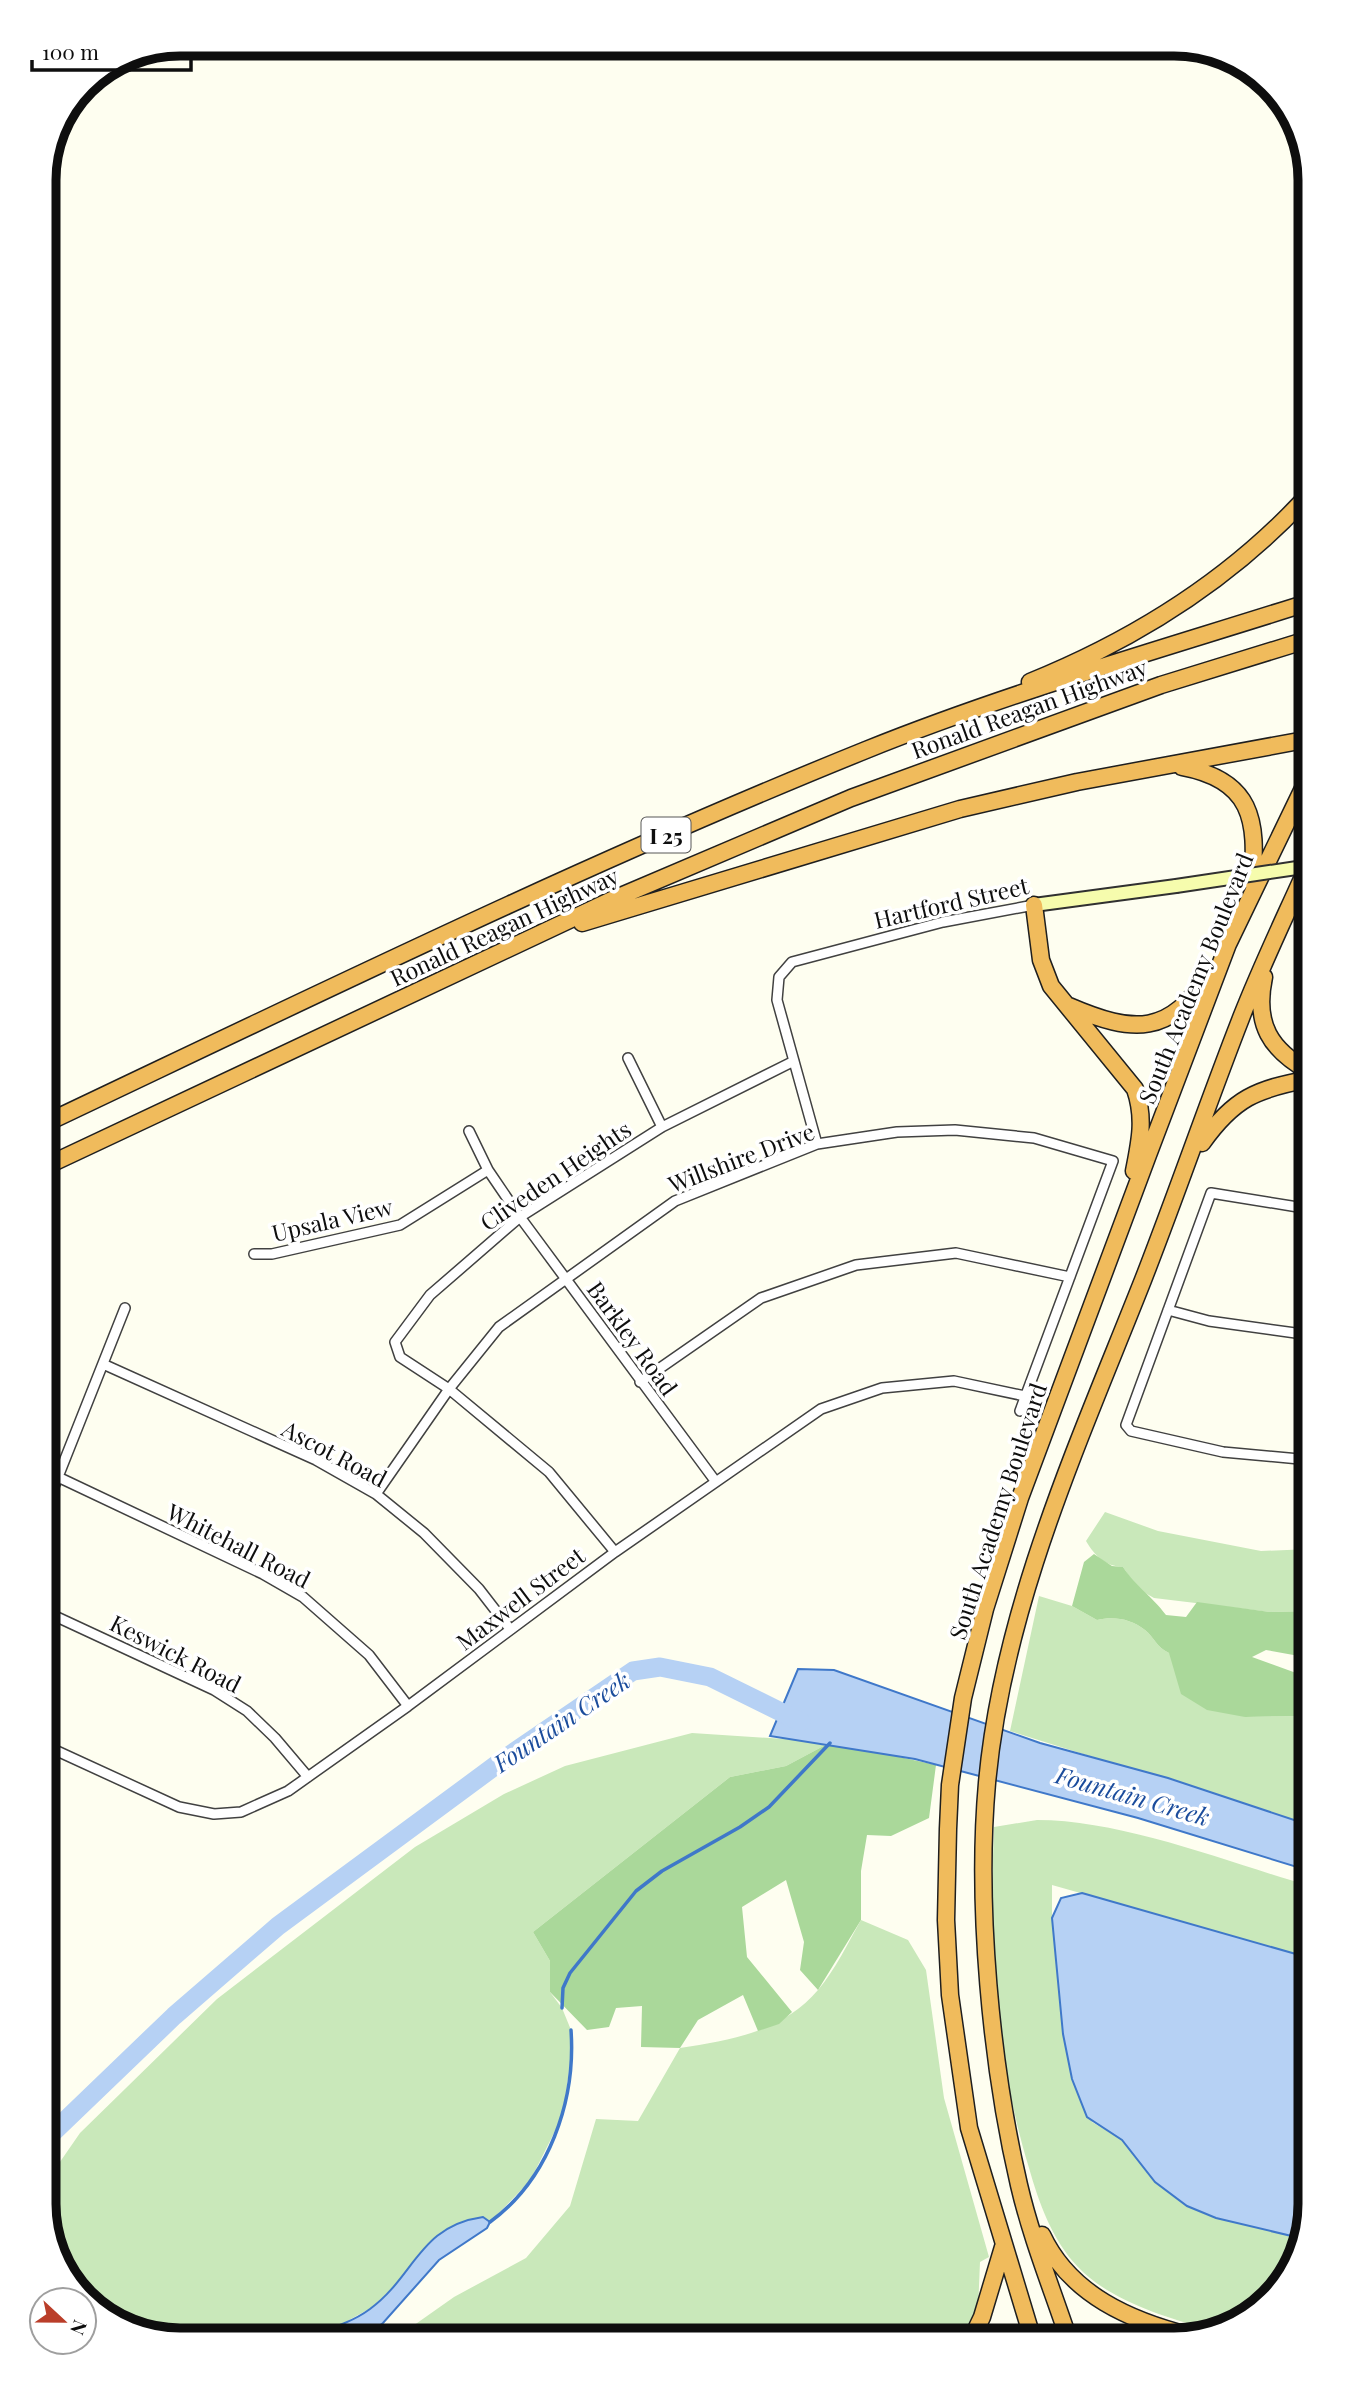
<svg xmlns="http://www.w3.org/2000/svg" width="1354" height="2384" font-family="'Playfair Display',serif">
	<style>
		.green { fill: #c9e8ba }
		.forest { fill: #aad89a }
		.water { fill: #b6d1f4; stroke: #3f78c9; stroke-width: 2 }
		.lines { fill: none; stroke-linecap: round; stroke-linejoin: round }
		.stream { stroke: #3f78c9; stroke-width: 3.5 }
		.river { stroke: #b6d1f4; stroke-width: 19 }
		.street-casing { stroke: #414141; stroke-width: 12 }
		.secondary-casing { stroke: #303030; stroke-width: 16 }
		.highway-casing { stroke: #1f1f1f; stroke-width: 19 }
		.street { stroke: #fff; stroke-width: 9 }
		.secondary { stroke: #f6fcad; stroke-width: 12 }
		.highway { stroke: #f0bb5c; stroke-width: 16 }
		.secondary-bridge-casing { stroke: #303030; stroke-width: 16; stroke-linecap: butt }
		.secondary-bridge { stroke: #f6fcad; stroke-width: 12 }
		.labels { text-anchor: middle; dominant-baseline: central; stroke-width: 7; stroke-linejoin: round; paint-order: stroke }
		.shield { fill: #fff; stroke: #565656; stroke-width: 2 }
		.shield-label { font-size: 21px; font-weight: bold; fill: #0e0e0e }
		.street-label { font-size: 23px; fill: #0e0e0e; stroke: #fff }
		.water-label { font-size: 24px; font-style: italic; fill: #1b4c9c; stroke: #fff }
		.rim { fill: none; stroke: #0e0e0e; stroke-width: 9 }
	</style>
	<rect width="100%" height="100%" fill="#fefef0"/>
	<path class="green" d="M1105,1512l53,19 103,20 49,-2v62l-40,1 -116,-14 -16,-9 -15,-22c-18,-1 -28,-11 -37,-26z
		M1039,1596l33,10 25,14c17,-4 34,-1 48,10 10,8 11,17 24,23l76,64 65,-1v103l-13,2 -287,-90z
		M692,1733l139,9 -45,24 -56,11 -197,155 17,29v31l12,16 9,22 1,18 -9,67 -33,66 -40,41 -8,-5 -87,68 -24,23 -35,19 -40,13h-124l-68,-23 -46,-53 -14,-60v-19l36,-52 137,-134 198,-152 89,-53 61,-28z
		M1037,1820c86,0 190,42 273,66v72l-258,-73v33l40,204 30,18 33,42 32,24 29,12 84,20c-4,12 -6,30 -12,41 -6,9 -47,44 -57,48 -9,3 -16,3 -26,1 -42,-11 -97,-29 -127,-61 -26,-27 -39,-64 -49,-99 -34,-111 -40,-226 -35,-341z
		M861,1920l47,20 18,30 18,128 45,159 -9,5 -2,48 -20,30h-565l61,-43 72,-39 44,-52 26,-87 42,2 42,-73c52,-8 102,-16 138,-58 17,-20 30,-47 43,-70z"/>
	<path class="forest" d="M1094,1554l18,12 11,1c15,22 28,28 43,48l20,2 11,-15 73,10 40,-1v47l-44,-8 -14,7 58,21v38l-65,1 -38,-7 -26,-16 -12,-41c-13,-6 -14,-15 -24,-23 -14,-11 -31,-14 -48,-10l-25,-14 12,-44z
		M831,1742l105,23 -7,53 -38,18 -24,-1 -6,36v49l-43,70 -18,-20 4,-28 -18,-62 -44,27 5,50 45,55 -13,12 -21,7 -15,-36 -45,25 -18,28 -39,-1 1,-41 -26,2 -7,19 -22,3 -37,-38v-31l-17,-29 197,-155 56,-11z"/>
	<path class="water" d="M798,1669l36,1 206,73 128,35 129,43 13,-2v52l-172,-53 -223,-59 -145,-23z
		M1082,1893l228,65v246l-10,34 -84,-20 -29,-12 -32,-24 -33,-42 -35,-23 -15,-38 -9,-45 -11,-116 9,-20z
		M483,2217l7,5 -3,6 -48,32 -56,63 -22,17h-65c25,-10 51,-14 74,-31 45,-33 49,-83 113,-92z"/>
	<g class="lines">
		<path class="stream" d="M562,2008l1,-20 7,-15 66,-82 26,-20 78,-44 29,-20 61,-64
			M490,2222c59,-43 86,-121 81,-192"/>
		<path class="river" d="M44,2141l130,-125 104,-90 229,-169 126,-86 27,-4 50,10 91,45"/>
		<g class="street-casing">
			<path id="street" d="M628,1058l34,69
				M469,1131l19,39 32,47 196,265
				M817,1144l-40,-144 2,-23 13,-15 151,-40 91,-17
				M254,1254h18l128,-29 88,-55
				M1168,1310l41,11 101,14
				M103,1364l213,96 60,34 48,39 55,56 31,40
				M640,1382l121,-84 95,-33 100,-12 114,24
				M1310,1460l-87,-8 -92,-21 -5,-6 85,-232 99,16
				M58,1477l205,97 40,23 66,58 39,51
				M376,1494l73,-105 50,-62 176,-126 142,-57 80,-12 58,-2 79,8 79,23 -93,250
				M44,1512l81,-204
				M615,1552l-66,-80 -100,-83 -49,-32 -5,-15 35,-47 90,-78 142,-90 132,-66
				M44,1611l170,79 33,21 28,27 33,39
				M44,1745l135,62 35,7 27,-2 47,-21 120,-85 207,-154 206,-143 61,-21 72,-7 71,15"/>
		</g>
		<g class="secondary-casing">
			<path id="secondary" d="M1034,905l142,-19"/>
		</g>
		<g class="highway-casing">
			<path id="highway" d="M1030,682c106,-43 203,-104 280,-189
				M1182,767c70,13 76,53 70,115
				M1034,905l7,55 10,26 84,103c10,29 5,52 -1,82
				M582,923l378,-114 117,-27 233,-43
				M1264,977c-10,47 6,73 46,95
				M1069,1006c65,28 101,30 141,-34
				M44,1124c272,-129 542,-261 822,-374 144,-58 296,-101 444,-148
				M1202,1143c32,-45 54,-54 108,-64
				M44,1167l572,-269 235,-100 310,-113 149,-46
				M1042,2235c28,60 89,86 149,101
				M971,2340l11,-23 21,-70
				M1033,2340l-64,-212 -19,-133 -4,-75 2,-91 2,-44 13,-87 22,-89 35,-111 128,-343 80,-211 82,-170
				M1069,2340c-17,-51 -38,-103 -50,-155 -28,-120 -43,-280 -32,-402 16,-176 92,-341 156,-503 34,-87 64,-175 98,-262 21,-54 46,-105 69,-157"/>
		</g>
		<use href="#street" class="street"/>
		<use href="#secondary" class="secondary"/>
		<use href="#highway" class="highway"/>
		<g class="secondary-bridge-casing">
			<path id="secondary-bridge" d="M1176,886l134,-20"/>
		</g>
		<use href="#secondary-bridge" class="secondary-bridge"/>
	</g>
	<g class="labels">
		<rect class="shield" x="641.5" y="817.5" width="49" height="35" rx="5"/>
		<g class="shield-label">
			<text x="666" y="835">I 25</text>
		</g>
		<g class="street-label">
			<text transform="translate(1029 708) rotate(-20)">Ronald Reagan Highway</text>
			<text transform="translate(951 902) rotate(-13)">Hartford Street</text>
			<text transform="translate(504 926) rotate(-25)">Ronald Reagan Highway</text>
			<text transform="translate(1195 978) rotate(-68)">South Academy Boulevard</text>
			<text transform="translate(741 1157) rotate(-21)">Willshire Drive</text>
			<text transform="translate(555 1175) rotate(-34)">Cliveden Heights</text>
			<text transform="translate(332 1219) rotate(-13)">Upsala View</text>
			<text transform="translate(633 1338) rotate(54)">Barkley Road</text>
			<text transform="translate(335 1453) rotate(28)">Ascot Road</text>
			<text transform="translate(997 1511) rotate(-72)">South Academy Boulevard</text>
			<text transform="translate(239 1545) rotate(27)">Whitehall Road</text>
			<text transform="translate(520 1598) rotate(-37)">Maxwell Street</text>
			<text transform="translate(176 1653) rotate(27)">Keswick Road</text>
		</g>
		<g class="water-label">
			<text transform="translate(561 1721) rotate(-34)">Fountain Creek</text>
			<text transform="translate(1133 1795) rotate(16)">Fountain Creek</text>
		</g>
	</g>
	<path d="M0 0H1354V2384H0ZM180 56H1174A124 124 0 0 1 1298 180V2204A124 124 0 0 1 1174 2328H180A124 124 0 0 1 56 2204V180A124 124 0 0 1 180 56Z" fill="#fff" fill-rule="evenodd"/>
	<path class="rim" d="M180 56H1174A124 124 0 0 1 1298 180V2204A124 124 0 0 1 1174 2328H180A124 124 0 0 1 56 2204V180A124 124 0 0 1 180 56Z"/>
	<g transform="translate(63 2321) rotate(112)"><circle r="33" fill="#ffffff" stroke="#9f9f9f" stroke-width="2"/>
	<path d="M0-5L12 26L0 18L-12 26Z" fill="#ba3e2a"/>
	<text y="-10" font-size="19" font-weight="bold" text-anchor="middle" fill="#0e0e0e">N</text>
	</g>
	<path d="M32 60v10h159v-10" fill="none" stroke="#0e0e0e" stroke-width="3.5"/>
	<text x="42" y="60" font-size="21" fill="#0e0e0e" stroke="#ffffff" stroke-width="5" paint-order="stroke">100 m</text>
</svg>
